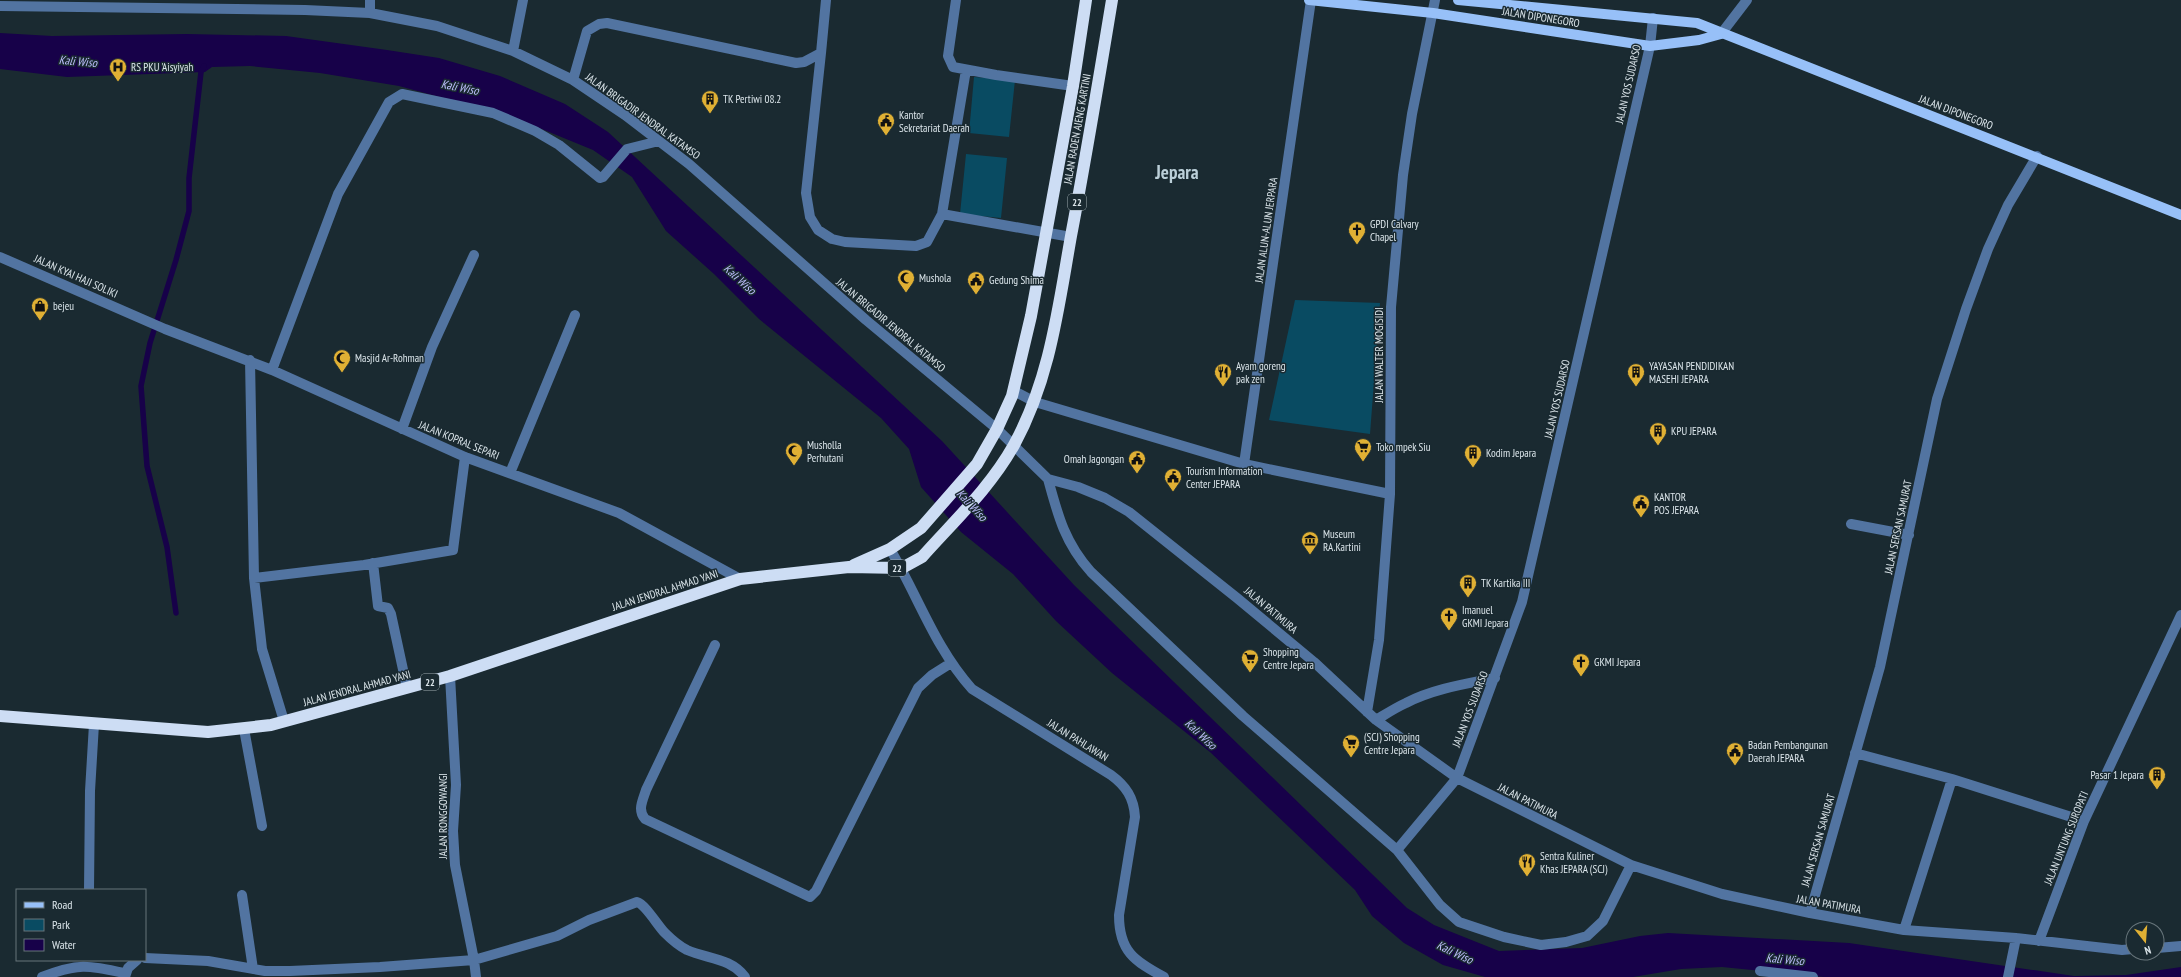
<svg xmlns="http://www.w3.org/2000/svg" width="2181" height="977" font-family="'PT Sans Narrow',sans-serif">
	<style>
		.green { fill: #094b62 }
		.water { fill: #170149 }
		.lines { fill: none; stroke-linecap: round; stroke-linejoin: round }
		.stream { stroke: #170149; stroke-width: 5.5 }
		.minor { stroke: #5274a1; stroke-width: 10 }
		.major { stroke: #97c0f8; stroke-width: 10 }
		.highway { stroke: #cdddf4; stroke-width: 12 }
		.labels { text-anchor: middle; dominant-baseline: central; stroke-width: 3; stroke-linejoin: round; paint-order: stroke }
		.shield { fill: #1a2a31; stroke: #a1adb2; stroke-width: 1 }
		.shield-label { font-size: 10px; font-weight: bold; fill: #dbe5ea }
		.street-label { font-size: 11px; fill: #dbe5ea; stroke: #1a2a31 }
		.poi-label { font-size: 11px; fill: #dbe5ea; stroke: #1a2a31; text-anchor: start }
		.water-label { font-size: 12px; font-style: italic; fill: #bdbdfc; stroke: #1a2a31 }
		.town-label { font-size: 19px; font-weight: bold; fill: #bbcfd8; stroke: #1a2a31 }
	</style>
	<rect width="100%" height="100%" fill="#1a2a31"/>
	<path class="green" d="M974,77l41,3 -6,57 -40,-4z
		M966,154l41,4 -6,60 -41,-4z
		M1295,300l85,3 -10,131 -101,-14z"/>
	<path class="water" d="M0,33l52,3 135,-2 99,2 101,14 52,8 61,18 65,28 43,28 334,309 132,144 333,323 27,17 65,26 83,-3 58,-12 28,-3 181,10 225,33 52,-1 55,-8v10h-357l-102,-10 -41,2 -48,8h-148l-42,-12 -39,-22 -32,-27 -17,-26 -145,-138 -98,-79 -56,-52 -43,-47 -52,-42 -40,-45 -12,-38 -28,-31 -122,-99 -45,-45 -48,-43 -34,-54 -39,-27 -83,-34 -111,-30 -79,-13 -70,-7 -38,1 -7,5 -138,5 -67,-8z"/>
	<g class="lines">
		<path class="stream" d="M176,613l-9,-66 -20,-81 -6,-80 9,-43 26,-83 13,-49v-33l12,-106 3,-6"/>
		<path class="minor" d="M956,0l-8,56 5,11 43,8 77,11
			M0,6l305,4 65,3 67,13 76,25 60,29 52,35 64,49 177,156 131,109 51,50 30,8 27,11 24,14 108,86 77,64 62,58 81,58 174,87 91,29 88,19 94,17 112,8 106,12 11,-1
			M370,13v-13
			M1721,34l26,-34
			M513,51l10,-51
			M821,53l-15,140 4,24 8,13 14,9 13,3 71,4 11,-4 15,-28 129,23
			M573,80l14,-49 12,-7 8,-1 189,40 8,-1 17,-9 5,-53
			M942,214l24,-144
			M0,257l165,72 107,41 193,87 154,56 121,66
			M250,360l4,218 8,71 22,72
			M272,370l66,-176 51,-92 13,-8 91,19 42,18 24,14 41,33 3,-1 24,-28 32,-8
			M1014,391l21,11 209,62 146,30
			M402,429l30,-82 42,-92
			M1244,464l67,-464
			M510,473l65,-158
			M1048,479c10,37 17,64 43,93l152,144 154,134 43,55 19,17 45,15 37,8 25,-3 21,-6 16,-15 28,-56
			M1851,524l58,11
			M890,549c28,47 45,99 82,140l139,86c15,11 23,23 24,42l-16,98c0,36 15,46 45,62
			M373,563l5,43 10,2 3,6 16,74
			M254,578l110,-13 89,-15 12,-93
			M715,645l-69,145c-3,10 -9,20 -1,29l165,78 6,-6 102,-203 14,-13 19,-12
			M450,676l6,109 -3,46 2,34 19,95 2,17
			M1367,712l12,-72 11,-146 1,-187 12,-132 9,-61 23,-114
			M1376,720c10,-6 19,-12 30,-17 27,-14 59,-19 89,-25
			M244,729l18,97
			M1855,753l97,26 132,42
			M1397,850l60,-72 65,-176 128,-556 3,-28
			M89,890l1,-99 4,-67
			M242,895l11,74
			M1810,913l70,-246 57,-268 29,-90 22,-60 20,-44 29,-49
			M1904,930l48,-151
			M2039,941l45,-120 97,-206
			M2157,948l24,-2
			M145,958l63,3 57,10h25l90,-4 94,-7 83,-24 32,-16 48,-18c8,2 21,24 28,31 7,7 14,13 22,17 21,9 44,8 58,27
			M1760,971l53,6
			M42,977c36,-14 46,-12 82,-4
			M125,977l3,-9 9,-8
			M2008,977l8,-39"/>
		<path class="major" d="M1309,0l124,13 217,33 49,-6 22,-6
			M1458,0l239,23 484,192"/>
		<path class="highway" d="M854,565l36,-16 31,-21 56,-64 20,-35 15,-33 19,-80 42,-230 13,-86
			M0,716l208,16 63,-7 179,-49 290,-97 109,-12 53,1 20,-11c32,-36 68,-69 92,-112 36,-66 44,-136 57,-209 15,-79 28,-157 41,-236"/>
	</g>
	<defs>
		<g id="hospital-pin" transform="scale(0.9)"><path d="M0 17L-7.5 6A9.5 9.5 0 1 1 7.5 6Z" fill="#e0b034" stroke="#1a2a31"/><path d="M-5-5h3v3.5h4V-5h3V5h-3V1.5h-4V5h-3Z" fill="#111"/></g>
		<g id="building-pin" transform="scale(0.9)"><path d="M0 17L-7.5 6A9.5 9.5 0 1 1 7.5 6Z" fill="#e0b034" stroke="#1a2a31"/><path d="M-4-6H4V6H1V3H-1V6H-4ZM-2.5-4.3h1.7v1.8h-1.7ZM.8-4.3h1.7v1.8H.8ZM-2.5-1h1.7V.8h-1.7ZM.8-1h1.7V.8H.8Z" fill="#111"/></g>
		<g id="civic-pin" transform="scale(0.9)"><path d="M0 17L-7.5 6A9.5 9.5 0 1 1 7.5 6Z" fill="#e0b034" stroke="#1a2a31"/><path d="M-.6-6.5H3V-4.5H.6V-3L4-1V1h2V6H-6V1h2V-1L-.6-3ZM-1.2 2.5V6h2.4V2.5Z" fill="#111"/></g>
		<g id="church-pin" transform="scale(0.9)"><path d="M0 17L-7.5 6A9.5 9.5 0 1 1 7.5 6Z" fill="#e0b034" stroke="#1a2a31"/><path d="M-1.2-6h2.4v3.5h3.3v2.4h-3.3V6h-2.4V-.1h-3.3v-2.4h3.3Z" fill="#111"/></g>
		<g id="mosque-pin" transform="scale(0.9)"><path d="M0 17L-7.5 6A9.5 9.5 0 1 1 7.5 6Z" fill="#e0b034" stroke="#1a2a31"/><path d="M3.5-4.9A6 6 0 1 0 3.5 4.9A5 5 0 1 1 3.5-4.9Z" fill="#111"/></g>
		<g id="shop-pin" transform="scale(0.9)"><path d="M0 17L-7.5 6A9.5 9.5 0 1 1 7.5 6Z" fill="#e0b034" stroke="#1a2a31"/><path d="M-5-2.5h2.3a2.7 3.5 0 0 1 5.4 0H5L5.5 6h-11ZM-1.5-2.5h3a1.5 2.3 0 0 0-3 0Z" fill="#111"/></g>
		<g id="restaurant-pin" transform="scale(0.9)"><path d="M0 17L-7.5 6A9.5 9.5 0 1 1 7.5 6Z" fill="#e0b034" stroke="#1a2a31"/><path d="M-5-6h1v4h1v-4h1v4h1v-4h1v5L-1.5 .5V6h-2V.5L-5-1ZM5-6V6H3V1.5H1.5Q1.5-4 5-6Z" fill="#111"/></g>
		<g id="supermarket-pin" transform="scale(0.9)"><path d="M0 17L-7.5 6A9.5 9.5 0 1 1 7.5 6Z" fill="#e0b034" stroke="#1a2a31"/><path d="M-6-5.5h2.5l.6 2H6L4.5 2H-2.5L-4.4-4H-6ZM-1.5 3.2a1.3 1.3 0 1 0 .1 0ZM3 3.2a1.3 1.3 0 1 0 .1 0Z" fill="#111"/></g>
		<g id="museum-pin" transform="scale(0.9)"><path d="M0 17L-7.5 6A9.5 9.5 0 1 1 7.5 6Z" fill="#e0b034" stroke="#1a2a31"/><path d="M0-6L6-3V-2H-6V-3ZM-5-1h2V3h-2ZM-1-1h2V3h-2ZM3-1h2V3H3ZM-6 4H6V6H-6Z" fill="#111"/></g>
	</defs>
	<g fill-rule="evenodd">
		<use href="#hospital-pin" x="118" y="67"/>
		<use href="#building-pin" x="710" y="99"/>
		<use href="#civic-pin" x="886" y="121"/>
		<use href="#church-pin" x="1357" y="230"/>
		<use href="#mosque-pin" x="906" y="278"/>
		<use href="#civic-pin" x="976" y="280"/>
		<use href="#shop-pin" x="40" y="306"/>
		<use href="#mosque-pin" x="342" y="358"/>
		<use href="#restaurant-pin" x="1223" y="372"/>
		<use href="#building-pin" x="1636" y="372"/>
		<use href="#building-pin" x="1658" y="431"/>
		<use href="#supermarket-pin" x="1363" y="447"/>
		<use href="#mosque-pin" x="794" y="451"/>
		<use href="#building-pin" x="1473" y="453"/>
		<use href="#civic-pin" x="1137" y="459"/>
		<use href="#civic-pin" x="1173" y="477"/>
		<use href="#civic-pin" x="1641" y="503"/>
		<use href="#museum-pin" x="1310" y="540"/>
		<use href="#building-pin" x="1468" y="583"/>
		<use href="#church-pin" x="1449" y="616"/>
		<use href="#supermarket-pin" x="1250" y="658"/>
		<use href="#church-pin" x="1581" y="662"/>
		<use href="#supermarket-pin" x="1351" y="743"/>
		<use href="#civic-pin" x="1735" y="751"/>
		<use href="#building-pin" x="2157" y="775"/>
		<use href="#restaurant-pin" x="1527" y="862"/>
	</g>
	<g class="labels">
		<g class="shield">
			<rect x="1068" y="194" width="18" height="16" rx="3"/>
			<rect x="888" y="560" width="18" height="16" rx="3"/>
			<rect x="421" y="674" width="18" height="16" rx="3"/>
		</g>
		<g class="shield-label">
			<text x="1077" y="202">22</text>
			<text x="897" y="568">22</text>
			<text x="430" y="682">22</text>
		</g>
		<g class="street-label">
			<text transform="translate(1541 17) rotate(9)">JALAN DIPONEGORO</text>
			<text transform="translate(1628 84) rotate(-77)">JALAN YOS SUDARSO</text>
			<text transform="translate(1956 112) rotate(21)">JALAN DIPONEGORO</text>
			<text transform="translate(643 116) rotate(36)">JALAN BRIGADIR JENDRAL KATAMSO</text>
			<text transform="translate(1077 129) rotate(-80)">JALAN RADEN AJENG KARTINI</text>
			<text transform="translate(1266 230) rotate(-82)">JALAN ALUN-ALUN JERPARA</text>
			<text transform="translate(76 276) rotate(24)">JALAN KYAI HAJI SOLIKI</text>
			<text transform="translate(891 325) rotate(40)">JALAN BRIGADIR JENDRAL KATAMSO</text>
			<text transform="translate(1379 355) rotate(-90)">JALAN WALTER MOGISIDI</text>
			<text transform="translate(1557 399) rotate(-77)">JALAN YOS SUDARSO</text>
			<text transform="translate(459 440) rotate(22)">JALAN KOPRAL SEPARI</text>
			<text transform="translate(1898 527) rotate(-78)">JALAN SERSAN SAMURAT</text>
			<text transform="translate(665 590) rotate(-18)">JALAN JENDRAL AHMAD YANI</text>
			<text transform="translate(1271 610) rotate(40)">JALAN PATIMURA</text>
			<text transform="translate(357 688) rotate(-15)">JALAN JENDRAL AHMAD YANI</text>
			<text transform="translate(1470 709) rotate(-69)">JALAN YOS SUDARSO</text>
			<text transform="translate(1078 740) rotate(32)">JALAN PAHLAWAN</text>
			<text transform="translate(1528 801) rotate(27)">JALAN PATIMURA</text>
			<text transform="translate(443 816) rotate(-90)">JALAN RONGGOWANGI</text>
			<text transform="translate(2066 838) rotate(-68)">JALAN UNTUNG SUROPATI</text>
			<text transform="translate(1818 840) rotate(-74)">JALAN SERSAN SAMURAT</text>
			<text transform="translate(1829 904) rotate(10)">JALAN PATIMURA</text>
		</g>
		<g class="poi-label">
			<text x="131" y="67">RS PKU 'Aisyiyah</text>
			<text x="723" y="99">TK Pertiwi 08.2</text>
			<text x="899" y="115">Kantor<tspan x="899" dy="13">Sekretariat Daerah</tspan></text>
			<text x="1370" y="224">GPDI Calvary<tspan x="1370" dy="13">Chapel</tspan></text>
			<text x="919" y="278">Mushola</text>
			<text x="989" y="280">Gedung Shima</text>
			<text x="53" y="306">bejeu</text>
			<text x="355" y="358">Masjid Ar-Rohman</text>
			<text x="1236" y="366">Ayam goreng<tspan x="1236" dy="13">pak zen</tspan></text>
			<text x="1649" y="366">YAYASAN PENDIDIKAN<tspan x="1649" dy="13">MASEHI JEPARA</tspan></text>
			<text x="1671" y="431">KPU JEPARA</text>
			<text x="807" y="445">Musholla<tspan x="807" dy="13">Perhutani</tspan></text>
			<text x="1376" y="447">Toko mpek Siu</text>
			<text x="1486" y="453">Kodim Jepara</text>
			<text x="1124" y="459" text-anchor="end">Omah Jagongan</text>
			<text x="1186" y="471">Tourism Information<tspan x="1186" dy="13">Center JEPARA</tspan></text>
			<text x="1654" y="497">KANTOR<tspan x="1654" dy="13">POS JEPARA</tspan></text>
			<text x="1323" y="534">Museum<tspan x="1323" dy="13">RA.Kartini</tspan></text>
			<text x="1481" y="583">TK Kartika III</text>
			<text x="1462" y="610">Imanuel<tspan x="1462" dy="13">GKMI Jepara</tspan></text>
			<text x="1263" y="652">Shopping<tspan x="1263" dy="13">Centre Jepara</tspan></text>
			<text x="1594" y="662">GKMI Jepara</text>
			<text x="1364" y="737">(SCJ) Shopping<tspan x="1364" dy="13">Centre Jepara</tspan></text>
			<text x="1748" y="745">Badan Pembangunan<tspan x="1748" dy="13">Daerah JEPARA</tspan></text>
			<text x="2144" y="775" text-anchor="end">Pasar 1 Jepara</text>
			<text x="1540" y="856">Sentra Kuliner<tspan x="1540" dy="13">Khas JEPARA (SCJ)</tspan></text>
		</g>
		<g class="water-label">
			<text transform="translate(78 61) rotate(5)">Kali Wiso</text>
			<text transform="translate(460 87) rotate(11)">Kali Wiso</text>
			<text transform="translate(740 279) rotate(42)">Kali Wiso</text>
			<text transform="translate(972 505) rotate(47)">Kali Wiso</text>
			<text transform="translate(1201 734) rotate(43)">Kali Wiso</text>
			<text transform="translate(1455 952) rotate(25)">Kali Wiso</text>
			<text transform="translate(1785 959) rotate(5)">Kali Wiso</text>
		</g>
		<g class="town-label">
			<text x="1177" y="172">Jepara</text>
		</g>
	</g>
	<rect x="16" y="889" width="130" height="72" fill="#1a2a31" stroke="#67757b"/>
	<rect x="24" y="902" width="20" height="6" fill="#97c0f8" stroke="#67757b"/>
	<text x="52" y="909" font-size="12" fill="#dbe5ea">Road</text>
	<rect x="24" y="919" width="20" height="12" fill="#094b62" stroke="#67757b"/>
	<text x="52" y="929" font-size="12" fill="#dbe5ea">Park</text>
	<rect x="24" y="939" width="20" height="12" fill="#170149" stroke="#67757b"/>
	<text x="52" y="949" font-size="12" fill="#dbe5ea">Water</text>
	<g transform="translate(2145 941) rotate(163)"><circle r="19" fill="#1a2a31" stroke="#67757b"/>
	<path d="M0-3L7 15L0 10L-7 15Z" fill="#e0b034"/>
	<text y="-6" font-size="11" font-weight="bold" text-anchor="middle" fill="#dbe5ea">N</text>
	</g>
</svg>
